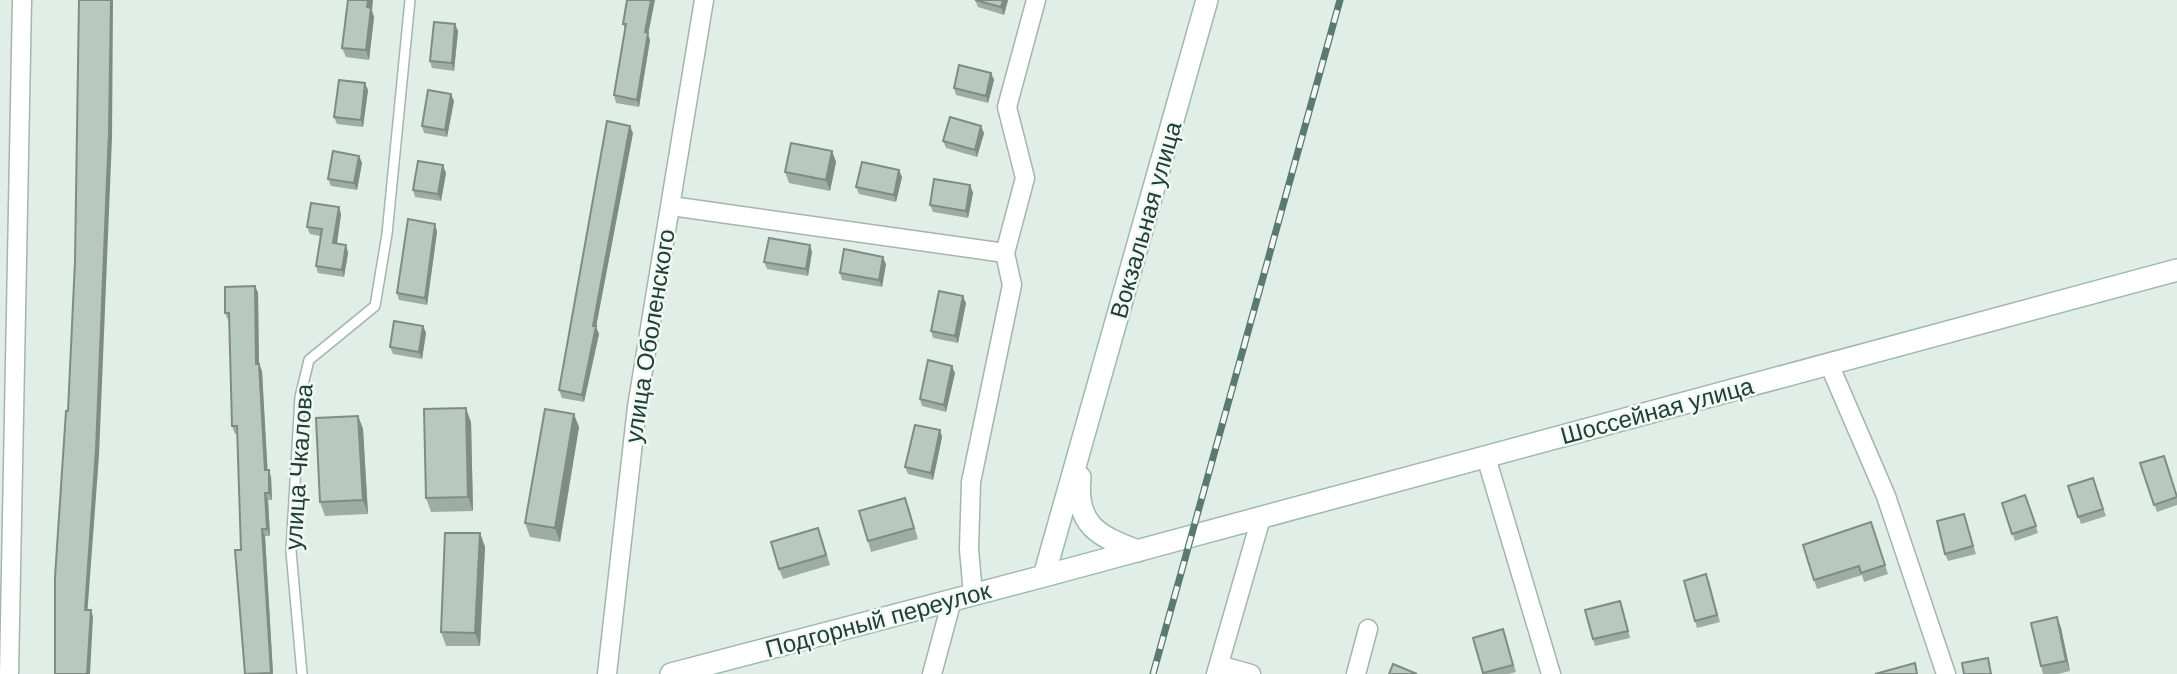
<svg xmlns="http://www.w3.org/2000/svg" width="2177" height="674" font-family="Arial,sans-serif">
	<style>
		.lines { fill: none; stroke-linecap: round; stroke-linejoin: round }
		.service-casing { stroke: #a3b5ae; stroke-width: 12 }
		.minor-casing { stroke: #a3b5ae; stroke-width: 21 }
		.secondary-casing { stroke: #9eb9af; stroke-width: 24 }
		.service { stroke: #fff; stroke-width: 9 }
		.minor { stroke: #fff; stroke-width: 18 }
		.secondary { stroke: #fff; stroke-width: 21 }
		.rail-casing { stroke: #5a7a71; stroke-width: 7 }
		.rail { stroke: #f2f9f5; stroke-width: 4.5; stroke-dasharray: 13; stroke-linecap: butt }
		.wall { fill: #9daca5 }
		.shaded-wall { fill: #7f8c86 }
		.building { fill: #b6c8c0; stroke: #7f8c86; stroke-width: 2 }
		.labels { text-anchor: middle; stroke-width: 5; stroke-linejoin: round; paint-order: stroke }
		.street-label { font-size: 24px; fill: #203f36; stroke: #f2f9f5 }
	</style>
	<rect width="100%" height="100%" fill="#e1ede7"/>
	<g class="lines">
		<defs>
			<path id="service" d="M 302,674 L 291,551 L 300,397 L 309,360 L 375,306 L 387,234 L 410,0"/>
			<path id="minor" d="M 671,206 L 1005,253
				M 1829,364 L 1886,496 L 1946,674
				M 1486,457 L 1551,674
				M 973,595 L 969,549 L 971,482 L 1012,285 L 1005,253 L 1025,178 L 1007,107 L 1036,0
				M 1219,665 L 1251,674
				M 9,674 L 22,0
				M 607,674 L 637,407 L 704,0
				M 932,674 L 952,600
				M 1216,674 L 1261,518
				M 1356,674 L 1368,629"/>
			<path id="secondary" d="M 1080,477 C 1075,525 1098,536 1138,551
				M 1044,576 L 1207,0
				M 671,674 L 1044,576 L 2177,270"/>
		</defs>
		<use href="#service" class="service-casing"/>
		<use href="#minor" class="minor-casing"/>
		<use href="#secondary" class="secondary-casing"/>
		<use href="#service" class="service"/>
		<use href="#minor" class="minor"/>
		<use href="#secondary" class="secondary"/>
		<defs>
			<path id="rail" d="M 1153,674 L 1340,0"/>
		</defs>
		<use href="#rail" class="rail-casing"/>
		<use href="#rail" class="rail"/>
	</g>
	<path class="wall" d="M 627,0 L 648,35 L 650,40 L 639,107 L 616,103 L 614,95 L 625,29 L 623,24 Z
		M 975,0 L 1008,0 L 1004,15 L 978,7 Z
		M 372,11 L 374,17 L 369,60 L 346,57 L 342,48 Z
		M 458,31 L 454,71 L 432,68 L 430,61 Z
		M 991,73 L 994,80 L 988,103 L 956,95 L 954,88 Z
		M 368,90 L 363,127 L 337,124 L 334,117 Z
		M 454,101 L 447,137 L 424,133 L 422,126 Z
		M 633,133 L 596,327 L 599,334 L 584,402 L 562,398 L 559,390 Z
		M 984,133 L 977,157 L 946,148 L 943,141 Z
		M 832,151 L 836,162 L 830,191 L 789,183 L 785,172 Z
		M 359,156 L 362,163 L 357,190 L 331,186 L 328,179 Z
		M 446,173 L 441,201 L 415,197 L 413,190 Z
		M 902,177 L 896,202 L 859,194 L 856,187 Z
		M 970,185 L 973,193 L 968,218 L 933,212 L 930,205 Z
		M 341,214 L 337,244 L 346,245 L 348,253 L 344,277 L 318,273 L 316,266 L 320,236 L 310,234 L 307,227 Z
		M 435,224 L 437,232 L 427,305 L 399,300 L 397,293 Z
		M 812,252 L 808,276 L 767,269 L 764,262 Z
		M 886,264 L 882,287 L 842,280 L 840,273 Z
		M 255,286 L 258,293 L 259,364 L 262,371 L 267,470 L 271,477 L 272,500 L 268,500 L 270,536 L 265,536 L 273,674 L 245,674 L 237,434 L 235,434 L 232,426 L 229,320 L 228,320 L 225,313 Z
		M 966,303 L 958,343 L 933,338 L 931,331 Z
		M 423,326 L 426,333 L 422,359 L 393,354 L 390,347 Z
		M 955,373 L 946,412 L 922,406 L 920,399 Z
		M 358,416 L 363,429 L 368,514 L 325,516 L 320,502 Z
		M 471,422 L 473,511 L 431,512 L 426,498 Z
		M 579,427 L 560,542 L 530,537 L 525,523 Z
		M 940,430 L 942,437 L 933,480 L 908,474 L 905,467 Z
		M 2140,463 L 2177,495 L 2177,505 L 2157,512 Z
		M 2093,478 L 2106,516 L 2081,524 L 2068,486 Z
		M 2025,495 L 2038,533 L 2015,541 L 2002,503 Z
		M 909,509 L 918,539 L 871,552 L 868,541 Z
		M 1964,514 L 1976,554 L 1948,561 L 1945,554 Z
		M 1874,531 L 1888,574 L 1864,582 L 1862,575 L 1817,589 L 1814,580 Z
		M 480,533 L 485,547 L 480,646 L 446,646 L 441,632 Z
		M 822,538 L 830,565 L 783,579 L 779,569 Z
		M 1709,581 L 1720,622 L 1697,628 L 1695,621 Z
		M 1623,608 L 1630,638 L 1595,646 L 1593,639 Z
		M 2057,617 L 2061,628 L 2070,671 L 2058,674 L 2043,674 L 2041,666 Z
		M 1505,636 L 1516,672 L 1508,674 L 1483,674 L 1473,638 Z"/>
	<path class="shaded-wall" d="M 111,0 L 113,0 L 112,138 L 99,456 L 87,617 L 85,610 Z
		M 368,0 L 373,0 L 372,11 L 374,17 L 369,60 L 366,50 Z
		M 651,0 L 655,0 L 648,35 L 650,40 L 639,107 L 637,100 L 645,32 Z
		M 1003,0 L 1008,0 L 1004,15 L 1001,7 Z
		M 455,24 L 458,31 L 454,71 L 452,63 Z
		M 991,73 L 994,80 L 988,103 L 986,96 Z
		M 365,83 L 368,90 L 363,127 L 361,120 Z
		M 451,94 L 454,101 L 447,137 L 445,130 Z
		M 630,126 L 633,133 L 596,327 L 599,334 L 584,402 L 582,395 L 593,326 Z
		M 981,126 L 984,133 L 977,157 L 975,150 Z
		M 832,151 L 836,162 L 830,191 L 826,180 Z
		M 359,156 L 362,163 L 357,190 L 354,183 Z
		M 443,165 L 446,173 L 441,201 L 438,194 Z
		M 899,170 L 902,177 L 896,202 L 894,195 Z
		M 970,185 L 973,193 L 968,218 L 966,211 Z
		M 339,207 L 341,214 L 336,250 L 333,243 Z
		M 435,224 L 437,232 L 427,305 L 425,298 Z
		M 346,245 L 348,253 L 344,277 L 342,270 Z
		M 810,245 L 812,252 L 808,276 L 806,269 Z
		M 883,257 L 886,264 L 882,287 L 879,280 Z
		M 255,286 L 258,293 L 259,371 L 256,364 Z
		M 963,296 L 966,303 L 958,343 L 955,336 Z
		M 423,326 L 426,333 L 422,359 L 419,352 Z
		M 259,364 L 262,371 L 268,477 L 265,470 Z
		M 952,366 L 955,373 L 946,412 L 944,405 Z
		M 466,408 L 471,422 L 473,511 L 468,497 Z
		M 574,414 L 579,427 L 560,542 L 555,528 Z
		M 358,416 L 363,429 L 368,514 L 363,500 Z
		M 940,430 L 942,437 L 933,480 L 931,473 Z
		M 269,470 L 271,477 L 272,500 L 269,493 Z
		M 265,493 L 268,500 L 270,536 L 267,529 Z
		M 262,529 L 265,536 L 273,674 L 271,673 Z
		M 480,533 L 485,547 L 480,646 L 475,633 Z
		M 91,610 L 93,617 L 90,674 L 87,674 Z
		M 2057,617 L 2061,628 L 2070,671 L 2066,661 Z"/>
	<path class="building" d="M 79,0 L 111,0 L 109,131 L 96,449 L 85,610 L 91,610 L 87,674 L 55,674 L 55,577 L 66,411 L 68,411 L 75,261 Z
		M 348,0 L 368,0 L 367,7 L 371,8 L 366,50 L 342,48 Z
		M 627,0 L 651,0 L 645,32 L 648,33 L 637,100 L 614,95 L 626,24 L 623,24 Z
		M 975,0 L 1003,0 L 1001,7 Z
		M 434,22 L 455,24 L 452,63 L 430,61 Z
		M 959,65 L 991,73 L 986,96 L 954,88 Z
		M 339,80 L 365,83 L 361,120 L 334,117 Z
		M 428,90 L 451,94 L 445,130 L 422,126 Z
		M 950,117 L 981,126 L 975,150 L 943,141 Z
		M 607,121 L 630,126 L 593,326 L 596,326 L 582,395 L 559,390 Z
		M 791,143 L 832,151 L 826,180 L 785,172 Z
		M 333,151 L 359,156 L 354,183 L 328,179 Z
		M 418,161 L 443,165 L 438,194 L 413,190 Z
		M 862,162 L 899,170 L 894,195 L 856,187 Z
		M 934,179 L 970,185 L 966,211 L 930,205 Z
		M 311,203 L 339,207 L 333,243 L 346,245 L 342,270 L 316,266 L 322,229 L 307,227 Z
		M 408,219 L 435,224 L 425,298 L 397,293 Z
		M 769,238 L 810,245 L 806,269 L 764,262 Z
		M 844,249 L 883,257 L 879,280 L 840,273 Z
		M 255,286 L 256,364 L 259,364 L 265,470 L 269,470 L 269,493 L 265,493 L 267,529 L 262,529 L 271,673 L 245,674 L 235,550 L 241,550 L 237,426 L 232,426 L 229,313 L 225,313 L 225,287 Z
		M 939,291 L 963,296 L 955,336 L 931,331 Z
		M 394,321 L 423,326 L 419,352 L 390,347 Z
		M 928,360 L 952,366 L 944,405 L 920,399 Z
		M 466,408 L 468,497 L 426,498 L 424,409 Z
		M 545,409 L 574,414 L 555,528 L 525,523 Z
		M 358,416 L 363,500 L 320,502 L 316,418 Z
		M 915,425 L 940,430 L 931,473 L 905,467 Z
		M 2164,456 L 2177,497 L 2154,505 L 2140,463 Z
		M 2093,478 L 2103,509 L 2078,517 L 2068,486 Z
		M 2025,495 L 2036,526 L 2012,534 L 2002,503 Z
		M 905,498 L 914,528 L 868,541 L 859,511 Z
		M 1964,514 L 1973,546 L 1945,554 L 1937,521 Z
		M 1871,522 L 1885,565 L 1861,573 L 1859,566 L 1814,580 L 1803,545 Z
		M 818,528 L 826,555 L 779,569 L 771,542 Z
		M 445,533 L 480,533 L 475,633 L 441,632 Z
		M 1706,574 L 1717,615 L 1695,621 L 1684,581 Z
		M 1620,601 L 1628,631 L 1593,639 L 1585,610 Z
		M 2057,617 L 2066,661 L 2041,666 L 2031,623 Z
		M 1503,629 L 1513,665 L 1483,673 L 1473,638 Z
		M 1988,658 L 1991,674 L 1964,674 L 1962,663 Z
		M 1915,663 L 1917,674 L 1875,674 Z
		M 1393,664 L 1417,674 L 1389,674 Z"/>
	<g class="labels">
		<g class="street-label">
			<text transform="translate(1146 220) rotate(-74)" y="8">Вокзальная улица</text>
			<text transform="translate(650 336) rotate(-81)" y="8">улица Оболенского</text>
			<text transform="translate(1657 411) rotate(-15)" y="8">Шоссейная улица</text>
			<text transform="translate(299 467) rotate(-86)" y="8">улица Чкалова</text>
			<text transform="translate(878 620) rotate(-15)" y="8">Подгорный переулок</text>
		</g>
	</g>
</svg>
